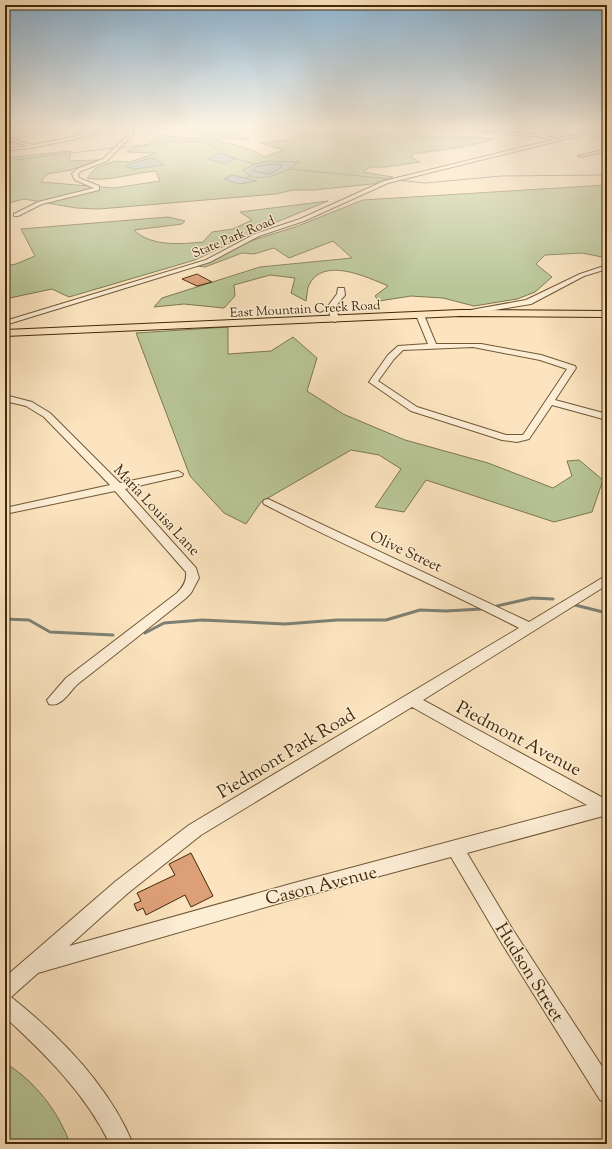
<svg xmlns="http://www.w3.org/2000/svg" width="612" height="1149" font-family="'Sorts Mill Goudy',serif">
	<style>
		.green { fill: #b8c597; stroke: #7d7750 }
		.water { fill: #a4bcbd; stroke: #7d8175 }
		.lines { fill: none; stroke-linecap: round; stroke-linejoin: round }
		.shore { stroke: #737262; stroke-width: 1 }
		.stream-far1 { stroke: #7d8175; stroke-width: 1 }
		.stream { stroke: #7d8175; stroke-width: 3 }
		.building { fill: #dea078; stroke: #422908 }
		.minor-casing { stroke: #705836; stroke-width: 2 }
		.major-casing { stroke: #422908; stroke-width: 2 }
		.minor { fill: #fcedd5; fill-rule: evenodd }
		.major { fill: #fbe4bf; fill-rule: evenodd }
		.labels { text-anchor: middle; stroke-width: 3; stroke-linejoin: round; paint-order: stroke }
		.far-street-label { font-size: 13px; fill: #422908; stroke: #fcedd5 }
		.street-label { font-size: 15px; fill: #422908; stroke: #fcedd5 }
		.near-street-label { font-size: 18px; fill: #422908; stroke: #fcedd5 }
	</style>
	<rect width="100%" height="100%" fill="#fbe4bf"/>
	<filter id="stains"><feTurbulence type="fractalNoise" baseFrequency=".005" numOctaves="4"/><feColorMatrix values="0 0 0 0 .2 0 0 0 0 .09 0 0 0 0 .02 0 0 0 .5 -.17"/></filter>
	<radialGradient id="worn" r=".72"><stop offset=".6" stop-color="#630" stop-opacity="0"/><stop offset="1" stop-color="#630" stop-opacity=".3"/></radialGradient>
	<path class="green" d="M 190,128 L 256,128 L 235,135 L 250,140 L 221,137 L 217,140 L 255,151 L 264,157 L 284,150 L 260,143 L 288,140 L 304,131 L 326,134 L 337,134 L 345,131 L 364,138 L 377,134 L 393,134 L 428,136 L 461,136 L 493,139 C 467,148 439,150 412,154 L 412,158 L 420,162 L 385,167 L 370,167 L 363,172 L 393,177 L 372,184 L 314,190 L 293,190 L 276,194 L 99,209 L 76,208 L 24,199 L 5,204 L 5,158 L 71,151 L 69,161 L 98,160 L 71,170 L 47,174 L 41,182 L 114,188 L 160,181 L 156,171 C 138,172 103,183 87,178 L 96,168 L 115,161 L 130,162 L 156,153 L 127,152 L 134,147 L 149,145 L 157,135 L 195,139 L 203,136 L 187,131 L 193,128 Z
		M 493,128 L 569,128 L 533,129 L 527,132 L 498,130 Z
		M 607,185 L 607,258 L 582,253 L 545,255 L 536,264 L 552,277 L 535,292 L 517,299 L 474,306 L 443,298 L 411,296 L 379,301 L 375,296 L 388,286 C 367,277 323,256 309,285 C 307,289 307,296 306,301 L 291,293 L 295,278 L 270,275 L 234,285 L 235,296 L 224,308 L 184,304 L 154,307 L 162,298 L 260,267 L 352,258 L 333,241 L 289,258 L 274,248 L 254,254 L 242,253 L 205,267 L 197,266 L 228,253 L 244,243 L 295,227 L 363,200 Z
		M 328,201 L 262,228 L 195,260 L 69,297 L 52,289 L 5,299 L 5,266 L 16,264 L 35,256 L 21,229 L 168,217 L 185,221 L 182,224 L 134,230 C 151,247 181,244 203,242 L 212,232 L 233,229 L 252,220 L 240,212 Z
		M 228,327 L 228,354 L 271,351 L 293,337 L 317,358 L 307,391 L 343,414 L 405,440 L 488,463 L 553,488 L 572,476 L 567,461 L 579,460 L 603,480 L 592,512 L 554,522 L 426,480 L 404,512 L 375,507 L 401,469 L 379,455 L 351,450 L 261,502 L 246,524 L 224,513 L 190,476 L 136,333 Z
		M 5,1063 C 34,1080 59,1112 70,1144 L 5,1144 Z"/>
	<path class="water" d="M 218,153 L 235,158 L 226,164 L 207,159 L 212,158 Z
		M 154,158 L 165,165 L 135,169 L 125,166 L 139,161 Z
		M 267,161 L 299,162 C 287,172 255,187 243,170 L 255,164 Z
		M 232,175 L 257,181 L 239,184 L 224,179 Z"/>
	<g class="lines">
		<path class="shore" d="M 272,164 L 280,164 L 282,167 L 269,174 L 253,171 L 256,167 Z"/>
		<path class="stream-far1" d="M 208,143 L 225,155
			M 118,148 L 174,141 L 204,142
			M 231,158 L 255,164
			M 5,161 L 113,148
			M 289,169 L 390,179
			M 246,178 L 252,175
			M 397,180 L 426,183 L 501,176 L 607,175"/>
		<path class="stream" d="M 575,605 L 607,613
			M 497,606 L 532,598 L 553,599
			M 5,619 L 29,620 L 50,632 L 113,635
			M 145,633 L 164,623 L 202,620 L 285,624 L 337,620 L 386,620 L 420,610 L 446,611 L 481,609"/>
	</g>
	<path class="building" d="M 197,274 L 212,282 L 197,286 L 182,279 Z
		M 191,853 L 213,896 L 191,907 L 185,895 L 146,915 L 143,908 L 137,911 L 134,904 L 141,901 L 137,893 L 175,875 L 169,864 Z"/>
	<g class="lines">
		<defs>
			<path id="minor" d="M 118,128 L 133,129 L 134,133 L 107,161 L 81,171 L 78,174 L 79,178 L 99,186 L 99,190 L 42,204 L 18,216 L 14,216 L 14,214 L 38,202 L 94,188 L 75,180 L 72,174 L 77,169 L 103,159 L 130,133 L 123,129 L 36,147 L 5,151 L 5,149 L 28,146 L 5,139 L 5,137 L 33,145 Z
				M 438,128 L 545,135 L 555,139 L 607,128 L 607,129 L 591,133 L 607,138 L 607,140 L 586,134 L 388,183 L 304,221 L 259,236 L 210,262 L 5,325 L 5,321 L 206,260 L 255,234 L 300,219 L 384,181 L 552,140 L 544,137 Z
				M 607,149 L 607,151 L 580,157 L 578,156 Z
				M 607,265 L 607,269 L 584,276 L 531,304 L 465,315 L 461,313 L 465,311 L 526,300 L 580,274 Z
				M 338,288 L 344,288 L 345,295 L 336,306 L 339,320 L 335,322 L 331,320 L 328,306 L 337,294 Z
				M 417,313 L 424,315 L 436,344 L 481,344 L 541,355 L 575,366 L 576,368 L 555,400 L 607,414 L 607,420 L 552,405 L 529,439 L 517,442 L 502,440 L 411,411 L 369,382 L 388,355 L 398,346 L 428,344 L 416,315 ZM 473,347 L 540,360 L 567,369 L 523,435 L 506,435 L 417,407 L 378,381 L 394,359 L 403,350 Z
				M 5,395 L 32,402 L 50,413 L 120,483 L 178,471 L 183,474 L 182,476 L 125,489 L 196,568 L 199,578 L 191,593 L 185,599 C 150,627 115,655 79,683 C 70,690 62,708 49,704 L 47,700 L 66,678 L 177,593 C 183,587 187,581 186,572 L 115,491 L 5,514 L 5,508 L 110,485 L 44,417 L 26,406 L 5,401 Z
				M 268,499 L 529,622 L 607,575 L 607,585 L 423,700 L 607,800 L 607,815 L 467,853 L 513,930 L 607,1074 L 607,1103 L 600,1100 L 501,942 L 451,857 L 294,899 L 38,973 L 11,997 C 60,1036 109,1086 133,1144 L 110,1144 C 85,1093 46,1055 5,1017 L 5,977 L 116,881 L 189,825 L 519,628 C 435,584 348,548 264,504 L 263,502 L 264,500 ZM 412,707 L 587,805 L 294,883 L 69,946 L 128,893 L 201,835 Z"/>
			<path id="major" d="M 460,310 L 607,311 L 607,317 L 460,316 L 5,336 L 5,330 Z"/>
		</defs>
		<use href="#minor" class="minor-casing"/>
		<use href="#major" class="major-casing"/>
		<use href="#minor" class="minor"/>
		<use href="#major" class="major"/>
	</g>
	<linearGradient id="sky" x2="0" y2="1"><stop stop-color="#8db7d7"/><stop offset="0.44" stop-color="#fdf3e2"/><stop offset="1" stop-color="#fdf3e2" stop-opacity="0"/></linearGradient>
	<rect width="612" height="288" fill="url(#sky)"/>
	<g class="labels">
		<g class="far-street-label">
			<text transform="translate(233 236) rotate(-23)" y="5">State Park Road</text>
			<text transform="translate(305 308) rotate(-3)" y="5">East Mountain Creek Road</text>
		</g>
		<g class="street-label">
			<text transform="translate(157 510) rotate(47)" y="5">Maria Louisa Lane</text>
			<text transform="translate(406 551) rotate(25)" y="5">Olive Street</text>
		</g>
		<g class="near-street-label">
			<text transform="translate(519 738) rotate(28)" y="6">Piedmont Avenue</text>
			<text transform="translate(286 753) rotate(-31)" y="6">Piedmont Park Road</text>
			<text transform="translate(321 885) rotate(-14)" y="6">Cason Avenue</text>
			<text transform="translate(530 972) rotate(58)" y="6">Hudson Street</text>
		</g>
	</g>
	<rect width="612" height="1149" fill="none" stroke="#fbe4bf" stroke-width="20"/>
	<rect x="6" y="6" width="600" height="1137" fill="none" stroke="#422908" stroke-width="2"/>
	<rect x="10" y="10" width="592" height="1129" fill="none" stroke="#422908"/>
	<rect width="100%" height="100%" filter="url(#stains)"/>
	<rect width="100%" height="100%" fill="url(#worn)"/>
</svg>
